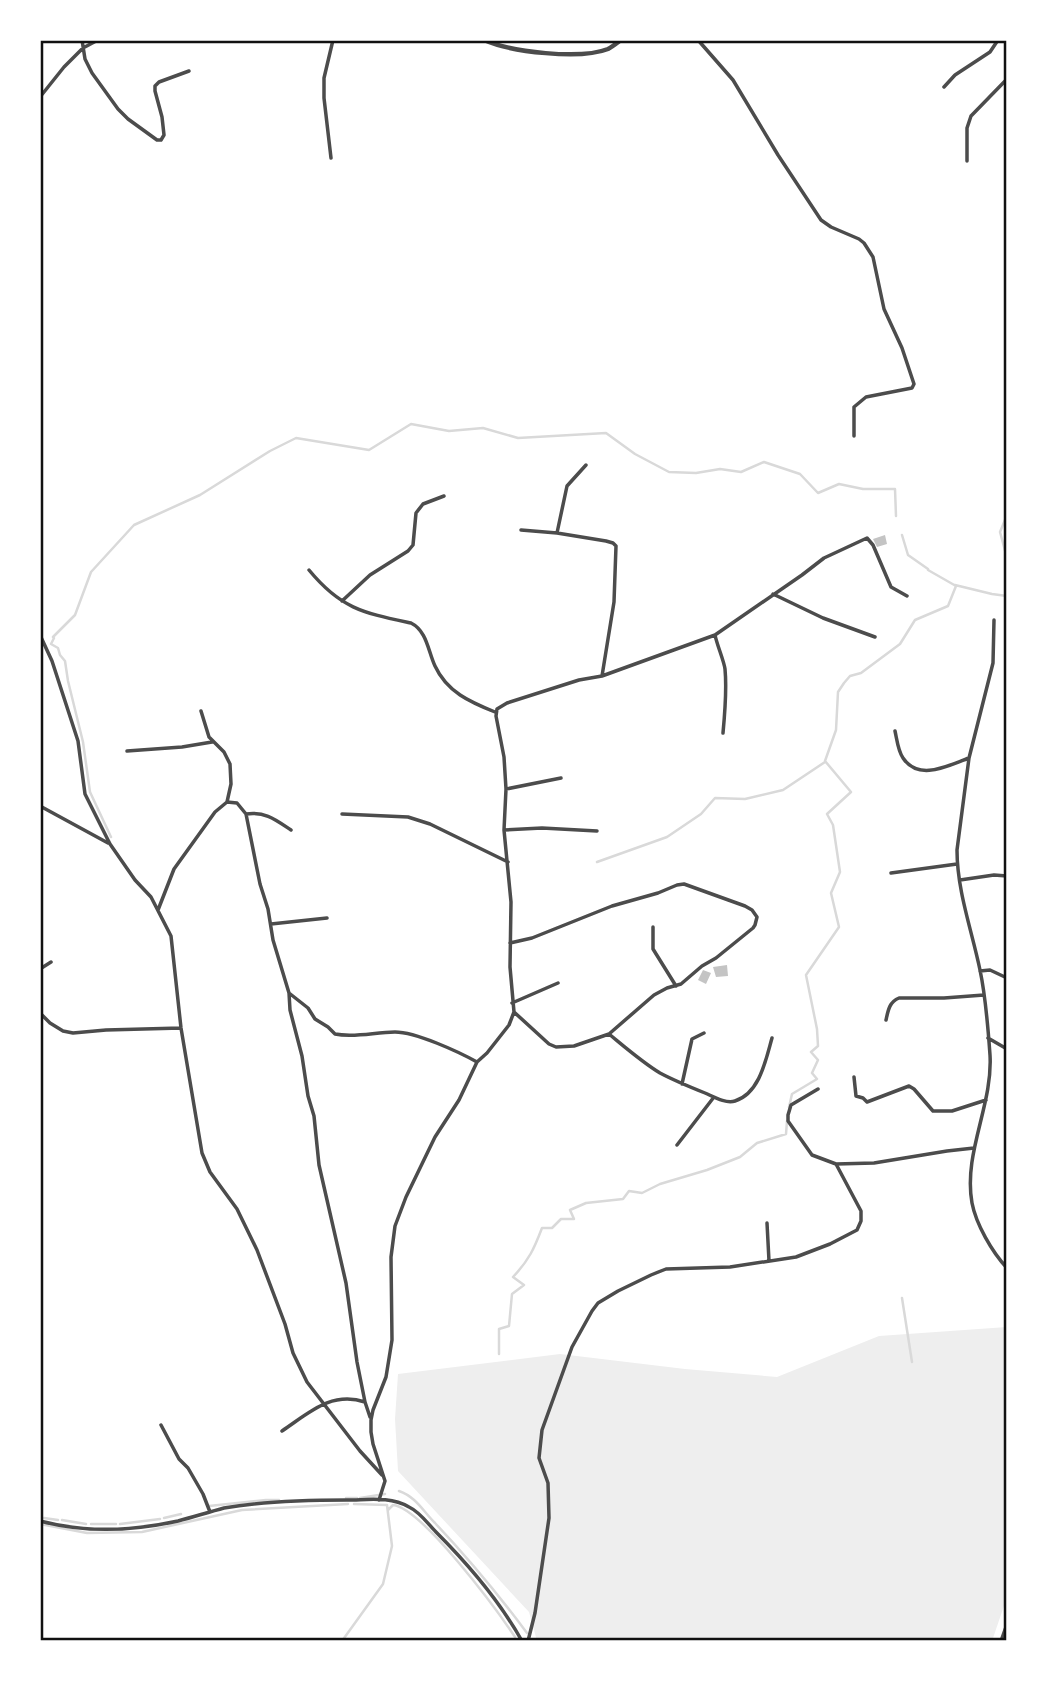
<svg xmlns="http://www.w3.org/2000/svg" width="1047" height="1681" font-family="'Open Sans',sans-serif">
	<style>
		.green { fill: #eee }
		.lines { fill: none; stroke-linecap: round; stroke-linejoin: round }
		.stream { stroke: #d9d9d9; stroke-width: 2.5 }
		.building { fill: #c4c4c4 }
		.minor { stroke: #4c4c4c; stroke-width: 3.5 }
		.tertiary { stroke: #4c4c4c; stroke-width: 4.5 }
		.neatline { fill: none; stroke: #111; stroke-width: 2.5 }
	</style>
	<rect width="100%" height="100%" fill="#fff"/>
	<path class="green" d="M 1007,1327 L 1007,1597 L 992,1641 L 537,1641 L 529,1612 L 398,1471 L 395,1419 L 398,1374 L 560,1354 L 685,1369 L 777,1377 L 879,1336 Z"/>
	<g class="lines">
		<path class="stream" d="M 1007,515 L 1000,532 L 1007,558
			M 902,535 L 908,555 L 928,569
			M 955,585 L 992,594 L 1007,596
			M 53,637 L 75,615 L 91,572 L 134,525 L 200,495 L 270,451 L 296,438 L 369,450 L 411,424 L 449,431 L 483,428 L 518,438 L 606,433 L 635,454 L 669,472 L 696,473 L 720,469 L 741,472 L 764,462 L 800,474 L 818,493 L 839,484 L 863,489 L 895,489 L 896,516
			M 54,638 L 51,644 L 58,648 L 60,655 L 65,661 L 68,681 L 83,742 L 90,792 L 111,837
			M 597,862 L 667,837 L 701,814 L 715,798 L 745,799 L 783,790 L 825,762
			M 789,1107 L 792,1094 L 817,1079 L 812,1073 L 818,1060 L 811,1052 L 818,1046 L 817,1029 L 806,975 L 839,927 L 831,893 L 840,872 L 833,825 L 827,814 L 851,792 L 825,761 L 836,730 L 838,692 L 844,683 L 850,676 L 861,673 L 900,644 L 915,620 L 948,606 L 956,586 L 928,570
			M 902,1298 L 912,1362
			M 499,1354 L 499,1329 L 509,1326 L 512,1294 L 524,1285 L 513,1277 C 529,1260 534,1249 542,1228 L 552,1228 L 561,1219 L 574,1219 L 570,1210 L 586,1203 L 623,1199 L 629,1191 L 642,1193 L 660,1184 L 707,1170 L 740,1157 L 757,1143 L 786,1134 L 787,1121
			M 399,1491 C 416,1497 423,1511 435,1523 C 468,1558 498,1594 527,1633
			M 346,1498 L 357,1498
			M 360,1498 L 385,1494
			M 209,1506 L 266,1500 L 279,1500
			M 388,1510 L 393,1505 C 422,1508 497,1610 515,1637
			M 44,1518 L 58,1520
			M 164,1518 L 181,1514
			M 62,1520 L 86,1524
			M 40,1524 L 87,1533 L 142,1532 L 242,1510 L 348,1504
			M 91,1524 L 116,1524
			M 120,1524 L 160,1519
			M 342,1641 L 383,1584 L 392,1546 L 387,1505 L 354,1504"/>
	</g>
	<path class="building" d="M 885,535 L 887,544 L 877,547 L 873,539 Z
		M 727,965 L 728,976 L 716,977 L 713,967 Z
		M 703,970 L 711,973 L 706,984 L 698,980 Z"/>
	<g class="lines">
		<path class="minor" d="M 82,40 L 85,59 L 92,73 L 118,109 L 128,119 L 157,140 L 161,140 L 164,135 L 162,117 L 155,91 L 155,86 L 159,82 L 189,71
			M 698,40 L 733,80 L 778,155 L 821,220 L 831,227 L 859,239 L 864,243 L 873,257 L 884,309 L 902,348 L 914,384 L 912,388 L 866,397 L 854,407 L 854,436
			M 944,87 L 955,75 L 990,52 L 998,40
			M 40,97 L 64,67 L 83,48 L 98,40
			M 331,158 L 324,98 L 324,78 L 333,40
			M 967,161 L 967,128 L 971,116 L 1007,79
			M 521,530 L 557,533 L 606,541 L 613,543 L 616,546 L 614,602 L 602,676
			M 557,533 L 567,486 L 586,465
			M 309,570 C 341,609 364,613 411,623 C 427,631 428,651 435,666 C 447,692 470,702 495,712
			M 773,594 L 823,618 L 875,637
			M 342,601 L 370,575 L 408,551 L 413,545 L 416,513 L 423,504 L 444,496
			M 994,620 L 993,663 L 969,758 L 957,850 C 957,891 972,931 980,970 C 986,998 988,1027 990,1055 C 993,1105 963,1153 972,1203 C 976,1224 992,1252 1007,1268
			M 40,635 L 52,661 L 78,741 L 85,794 L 110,844 L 135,880 L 151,897 L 171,936 L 181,1028 L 202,1153 L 210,1172 L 237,1209 L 257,1250 L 285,1324 L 293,1353 L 307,1382 L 360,1451 L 382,1475
			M 715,635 C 717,645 724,661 725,669 C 727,690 725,712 723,733
			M 201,711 L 209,737 L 224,752 L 230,764 L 231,784 L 227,802
			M 895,731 C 897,740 898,751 903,758 C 919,782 949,765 969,758
			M 127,751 L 182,747 L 212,742
			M 506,789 L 561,778
			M 40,806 L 108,843
			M 246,814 C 265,811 276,820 291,830
			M 342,814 L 408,817 L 430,824 L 508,862
			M 504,830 L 542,828 L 597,831
			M 891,873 L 957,864
			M 960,880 L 994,875 L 1007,876
			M 158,910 L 174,869 L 215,812 L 227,802 L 237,803 L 246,814 L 260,884 L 268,909 L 273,940 L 289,993 L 290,1010 L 302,1056 L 308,1096 L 314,1116 L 319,1165 L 346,1283 L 357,1362 L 365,1402 L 370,1417
			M 271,924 L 327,918
			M 653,927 L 653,949 L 676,986
			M 510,943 L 532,938 L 612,906 L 658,893 L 677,885 L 684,884 L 745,906 L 752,910 L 757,917 L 755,925 L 753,928 L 716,958 L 702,966 L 681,984 L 667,988 L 654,995 L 609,1034 L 574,1046 L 556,1047 L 549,1044 L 514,1012
			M 40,969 L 51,962
			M 980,971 L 990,970 L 1007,978
			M 289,993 L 308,1008 L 315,1019 L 328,1027 L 335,1034 C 355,1038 375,1032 395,1032 C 416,1032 459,1052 477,1062
			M 512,1003 L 558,983
			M 40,1013 L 50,1023 L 63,1031 L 73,1033 L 106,1030 L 181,1028
			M 886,1020 C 888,1011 889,1002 899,998 L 944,998 L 984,995
			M 609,1034 C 626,1048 642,1062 660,1073 C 675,1081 690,1087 705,1093 C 714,1097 726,1104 735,1101 C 760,1093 766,1059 772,1038
			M 988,1038 L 1007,1049
			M 854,1077 L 856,1096 L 863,1098 L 867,1102 L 909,1086 L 914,1089 L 933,1111 L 952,1111 L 986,1100
			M 682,1084 L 692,1039 L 704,1033
			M 818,1089 L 791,1105 L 788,1115 L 788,1121 L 812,1155 L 836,1164 L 874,1163 L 947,1151 L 974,1148
			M 677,1145 L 714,1097
			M 767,1223 L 769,1261
			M 161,1425 L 179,1459 L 188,1468 L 203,1494 L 210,1512
			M 282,1431 C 309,1413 331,1391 365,1402
			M 379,1500 L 385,1481 L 373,1444 L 371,1432 L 371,1420 L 373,1410 L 386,1377 L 392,1340 L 391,1257 L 395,1226 L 406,1197 L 435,1137 L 459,1100 L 477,1062 L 487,1053 L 509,1025 L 514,1012 L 510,967 L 511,902 L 504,830 L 506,789 L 504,757 L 496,716 L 497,709 L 507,703 L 579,680 L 602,676 L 715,635 L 802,575 L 824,558 L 867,538 L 873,545 L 891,587 L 907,596
			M 40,1521 C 85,1533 133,1531 178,1521 C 193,1517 209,1512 224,1508 C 264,1501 306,1500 347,1500 C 368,1500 390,1496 409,1507 C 420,1512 428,1524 436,1532 C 469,1565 499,1600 522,1641
			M 528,1641 L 535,1613 L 549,1518 L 548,1483 L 539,1458 L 542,1430 L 572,1347 L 592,1311 L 598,1303 L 618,1291 L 651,1275 L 666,1269 L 730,1267 L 796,1257 L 830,1244 L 857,1230 L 861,1221 L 861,1211 L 836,1164
			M 1001,1641 L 1007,1624"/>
		<path class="tertiary" d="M 484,40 C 511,52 580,60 608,49 C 612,47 617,43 621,40"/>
	</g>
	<rect width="1047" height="1681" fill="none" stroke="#ffffff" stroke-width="84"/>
	<rect x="42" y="42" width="963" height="1597" class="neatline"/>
</svg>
